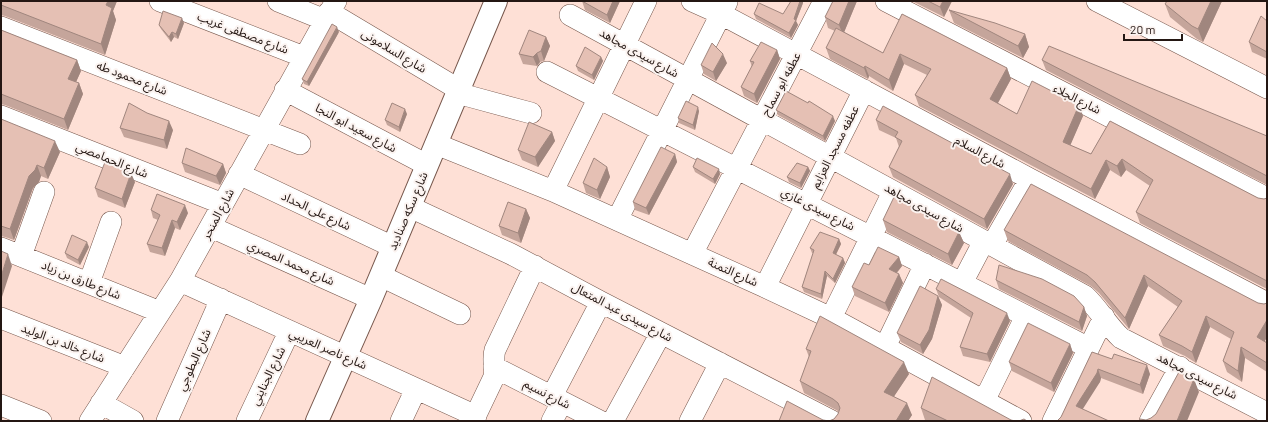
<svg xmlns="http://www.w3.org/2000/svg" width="1268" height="422" font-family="Barlow,'Noto Sans Arabic',sans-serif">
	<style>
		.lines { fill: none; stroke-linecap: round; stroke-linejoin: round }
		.minor-casing { stroke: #77574c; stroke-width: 22 }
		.tertiary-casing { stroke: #77574c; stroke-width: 24 }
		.minor { stroke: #fff; stroke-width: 21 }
		.tertiary { stroke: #fff; stroke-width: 22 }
		.wall { fill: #c5a59b }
		.shaded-wall { fill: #a0867e }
		.building { fill: #e5c0b4; stroke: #a0867e }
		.labels { text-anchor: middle; stroke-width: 4; stroke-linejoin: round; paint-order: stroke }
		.street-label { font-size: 12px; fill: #241713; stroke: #fbf3f0 }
	</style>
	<rect width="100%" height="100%" fill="#fee0d6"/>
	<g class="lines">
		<defs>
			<path id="minor" d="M 160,1 L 304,57
				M 278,1 L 325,20
				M 692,1 L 721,14 L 1030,179 L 1267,303
				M 886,1 L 1267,198
				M 1097,1 L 1267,88
				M 329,12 L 458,89
				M 570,15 L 1085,296 C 1099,309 1107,325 1121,338 L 1267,413
				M 1,27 L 300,144
				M 547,72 L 1089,348
				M 285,90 L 427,165
				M 457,93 L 531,113
				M 1,116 L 223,204
				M 436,144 L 553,191 L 765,287 L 831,318 L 1021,421
				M 239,174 L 393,247
				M 553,191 L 646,1
				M 410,207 L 511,254 L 601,302 L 832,421
				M 617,220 L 727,2
				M 211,227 L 371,299
				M 992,245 L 1030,179
				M 1,248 L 160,312
				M 692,254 L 824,1
				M 21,256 L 44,192
				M 381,276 L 460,314
				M 180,281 L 476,416
				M 89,283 L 111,222
				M 962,283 L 984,241
				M 765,287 L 864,90
				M 1,318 L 125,367
				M 831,318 L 893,192
				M 885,347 L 925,264
				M 494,367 L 600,421
				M 552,396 L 601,302
				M 984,401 L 1026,316
				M 101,403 L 133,421
				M 1,405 L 41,421
				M 90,421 L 180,281 L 336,1
				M 167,421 L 221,299
				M 247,421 L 289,332
				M 401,421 L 416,389
				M 473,421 L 494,377 C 496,368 492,359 495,350 L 535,266
				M 552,421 L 562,402
				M 613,421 L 661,333
				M 690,421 L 720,363
				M 1053,421 L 1104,317
				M 1150,421 L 1180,367"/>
			<path id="tertiary" d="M 317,421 L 371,299 L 496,1"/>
		</defs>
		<use href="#minor" class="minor-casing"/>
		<use href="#tertiary" class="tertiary-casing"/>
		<use href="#minor" class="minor"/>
		<use href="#tertiary" class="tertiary"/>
	</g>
	<path class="wall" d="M 1,1 L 117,1 L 113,11 L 116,20 L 105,55 L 5,16 L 1,15 Z
		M 582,1 L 620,1 L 610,23 L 585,10 Z
		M 833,1 L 857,1 L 844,32 L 883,53 L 902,14 L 1007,68 L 1011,79 L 998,103 L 1017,114 L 1079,105 L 1083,116 L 1070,145 L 1091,154 L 1110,121 L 1258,198 L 1264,199 L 1267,198 L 1267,289 L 1140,223 L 1136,212 L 1150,186 L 1126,170 L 1121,177 L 1110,170 L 1095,199 L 919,106 L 915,95 L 927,75 L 904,64 L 893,91 L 869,76 L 868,79 L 830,59 L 826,48 L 835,31 L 828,28 L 825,17 Z
		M 912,1 L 952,1 L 944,17 Z
		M 1167,1 L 1222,1 L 1203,42 L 1197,39 L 1170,17 L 1165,4 Z
		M 803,3 L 796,21 L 798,25 L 791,38 L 756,19 L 754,14 L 783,14 Z
		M 949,10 L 1025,34 L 1029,47 L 1023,58 L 954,23 Z
		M 1267,21 L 1267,59 L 1252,52 L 1249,42 Z
		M 184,23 L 178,39 L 174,37 L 171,42 L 161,29 L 159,25 Z
		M 1,30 L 77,60 L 81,71 L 76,82 L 79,83 L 83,94 L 68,130 L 5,105 L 1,104 Z
		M 339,32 L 309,86 L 304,84 L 302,79 Z
		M 546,37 L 550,46 L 544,61 L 540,62 L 537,66 L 523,64 L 519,54 Z
		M 777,50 L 780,59 L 757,103 L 744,96 L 741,87 L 752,67 L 750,61 Z
		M 601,57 L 603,61 L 594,80 L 578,71 L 576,66 Z
		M 1042,60 L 1267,136 L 1267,185 L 1046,70 Z
		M 727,63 L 716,81 L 704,74 L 701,65 Z
		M 808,103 L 835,121 L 825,141 L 778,115 L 776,110 Z
		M 699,111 L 695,130 L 679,123 L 678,118 Z
		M 407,114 L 400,132 L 387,125 L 385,120 Z
		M 1,119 L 60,152 L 48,179 L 41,176 L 39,182 L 33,188 L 14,240 L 5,237 L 1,236 Z
		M 876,120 L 1013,184 L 987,229 L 893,177 L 889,167 L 899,147 L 896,138 L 879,130 Z
		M 120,128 L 173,130 L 167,149 L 124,137 Z
		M 552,132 L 555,141 L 538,167 L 522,160 L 518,150 Z
		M 675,154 L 677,162 L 649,215 L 635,210 L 633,202 Z
		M 182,163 L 223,164 L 226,173 L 220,185 L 185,172 Z
		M 607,167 L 610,177 L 600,199 L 586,193 L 583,183 Z
		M 693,167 L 720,174 L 715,184 L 695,172 Z
		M 808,167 L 810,171 L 801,188 L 789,182 L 787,177 Z
		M 135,182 L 125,208 L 98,197 L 95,188 Z
		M 526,209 L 530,218 L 521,243 L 502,235 L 499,226 Z
		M 151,210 L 188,213 L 180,230 L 175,228 L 165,256 L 150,252 L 147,244 L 158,220 L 153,218 Z
		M 883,220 L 959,232 L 964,243 L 952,265 L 887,232 Z
		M 1004,230 L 1258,303 L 1264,304 L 1267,303 L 1267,337 L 1265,341 L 1267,343 L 1267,372 L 1245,358 L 1242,382 L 1227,372 L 1223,361 L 1231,339 L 1210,327 L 1196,363 L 1185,356 L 1163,346 L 1159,335 L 1178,307 L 1148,286 L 1129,329 L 1099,293 L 1091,286 L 1008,241 Z
		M 839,239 L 841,244 L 836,255 L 843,258 L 845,263 L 835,283 L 827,276 L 822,299 L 804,292 L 802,287 L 813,253 L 812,253 L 810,248 Z
		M 89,247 L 80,265 L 67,258 L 65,253 Z
		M 899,257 L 902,266 L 897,273 L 899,274 L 903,283 L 889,312 L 855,296 L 852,287 L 869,265 Z
		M 996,280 L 1084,307 L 1087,316 L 1082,331 L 999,289 Z
		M 936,289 L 1010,321 L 990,362 L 963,356 L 960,347 L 971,318 L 939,297 Z
		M 938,296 L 942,305 L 932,339 L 923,354 L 901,342 L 897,333 Z
		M 1070,344 L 1073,353 L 1054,392 L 1012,371 L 1009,362 Z
		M 806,349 L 909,374 L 894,396 L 912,415 L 908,421 L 779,421 L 823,420 L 829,421 L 834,419 L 838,414 L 839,412 L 838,411 L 804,393 L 800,381 L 809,357 Z
		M 1092,352 L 1150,374 L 1143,394 L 1101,378 L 1100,382 L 1061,417 Z
		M 921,408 L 1011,420 L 1015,421 L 928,421 L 925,420 Z"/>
	<path class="shaded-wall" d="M 108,1 L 117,1 L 113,11 L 116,20 L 105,55 L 101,44 L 106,5 Z
		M 613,1 L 620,1 L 610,23 L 607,15 Z
		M 800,1 L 803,1 L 803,3 L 796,21 L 798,25 L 791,38 L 789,33 L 794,19 Z
		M 849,1 L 857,1 L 843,35 L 839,25 Z
		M 943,1 L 952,1 L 944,17 L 940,7 Z
		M 1211,1 L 1222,1 L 1203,42 L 1198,29 Z
		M 182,18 L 184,23 L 178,39 L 176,34 Z
		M 337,27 L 339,32 L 309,86 L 307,82 Z
		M 172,32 L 174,37 L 171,42 L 169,37 Z
		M 1025,34 L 1029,47 L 1023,58 L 1018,46 Z
		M 546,37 L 550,46 L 544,61 L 541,51 Z
		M 777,50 L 780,59 L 757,103 L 754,94 Z
		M 537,53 L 540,62 L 537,66 L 533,57 Z
		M 723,54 L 727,63 L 716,81 L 713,72 Z
		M 900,54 L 904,64 L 893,91 L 889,80 Z
		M 601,57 L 603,61 L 594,80 L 592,75 Z
		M 77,60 L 81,71 L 72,91 L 68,79 Z
		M 865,66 L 869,76 L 868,79 L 864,68 Z
		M 1007,68 L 1011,79 L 994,110 L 990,99 Z
		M 79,83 L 83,94 L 68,130 L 64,119 Z
		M 1079,105 L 1083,116 L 1067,153 L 1063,142 Z
		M 698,107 L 699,111 L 695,130 L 693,125 Z
		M 405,109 L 407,114 L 400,132 L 399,127 Z
		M 833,116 L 835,121 L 825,141 L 823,136 Z
		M 169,121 L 173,130 L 167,149 L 164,140 Z
		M 552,132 L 555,141 L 538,167 L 535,157 Z
		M 55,141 L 60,152 L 48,179 L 44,168 Z
		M 675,154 L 677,162 L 649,215 L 646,208 Z
		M 1122,159 L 1126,170 L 1121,177 L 1117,166 Z
		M 1106,160 L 1110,170 L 1095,199 L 1091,189 Z
		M 223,164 L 226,173 L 220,185 L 216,176 Z
		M 37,165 L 41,176 L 39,182 L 33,188 L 14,240 L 10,229 L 29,176 Z
		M 607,167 L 610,177 L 600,199 L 597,190 Z
		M 808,167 L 810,171 L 801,188 L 800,183 Z
		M 719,169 L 720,174 L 715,184 L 713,179 Z
		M 131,173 L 135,182 L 125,208 L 122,199 Z
		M 1010,174 L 1013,184 L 987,229 L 984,219 Z
		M 185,205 L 188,213 L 180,230 L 177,222 Z
		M 526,209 L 530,218 L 521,243 L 518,233 Z
		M 172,220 L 175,228 L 165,256 L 162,248 Z
		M 959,232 L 964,243 L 952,265 L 948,254 Z
		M 839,239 L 841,244 L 834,258 L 833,253 Z
		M 87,242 L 89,247 L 80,265 L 78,260 Z
		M 8,254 L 12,266 L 1,300 L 1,277 Z
		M 899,257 L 902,266 L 892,278 L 889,269 Z
		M 843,258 L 845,263 L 835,283 L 833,279 Z
		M 825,271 L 827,276 L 822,299 L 821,294 Z
		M 899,274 L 903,283 L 889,312 L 885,303 Z
		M 1144,275 L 1148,286 L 1129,329 L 1125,318 Z
		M 938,296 L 942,305 L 932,339 L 923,354 L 920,345 Z
		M 1084,307 L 1087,316 L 1082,331 L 1079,322 Z
		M 1007,313 L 1010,321 L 990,362 L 987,354 Z
		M 1206,316 L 1210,327 L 1196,363 L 1192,352 Z
		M 1267,320 L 1267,337 L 1261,348 L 1257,337 Z
		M 1070,344 L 1073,353 L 1054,392 L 1051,383 Z
		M 1241,347 L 1245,358 L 1242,382 L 1238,371 Z
		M 904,362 L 909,374 L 889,404 L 884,392 Z
		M 1147,365 L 1150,374 L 1143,394 L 1140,385 Z
		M 1098,369 L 1101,378 L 1100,382 L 1079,415 L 1076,406 Z
		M 1194,379 L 1199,392 L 1187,421 L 1177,421 Z
		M 907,403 L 912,415 L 908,421 L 896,421 Z"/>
	<path class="building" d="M 1,1 L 108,1 L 106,5 L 112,8 L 101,44 L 1,5 Z
		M 582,1 L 613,1 L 607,15 Z
		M 791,1 L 800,1 L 794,19 L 796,20 L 789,33 L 754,14 L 759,3 L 783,14 Z
		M 833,1 L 849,1 L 839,25 L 825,17 Z
		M 928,1 L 943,1 L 940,7 Z
		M 1167,1 L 1211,1 L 1198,29 L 1192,26 L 1165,4 Z
		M 949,10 L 995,23 L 1025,34 L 1018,46 Z
		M 163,11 L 182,18 L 176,34 L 172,32 L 169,37 L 159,25 Z
		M 902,14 L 1007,68 L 990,99 L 1017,114 L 1032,81 L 1079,105 L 1063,142 L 1091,154 L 1110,121 L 1258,198 L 1264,199 L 1267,198 L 1267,281 L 1136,212 L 1153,180 L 1122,159 L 1117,166 L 1106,160 L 1091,189 L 915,95 L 931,69 L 900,54 L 889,80 L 865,66 L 864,68 L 826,48 L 836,28 L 883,53 Z
		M 1261,16 L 1267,21 L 1267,52 L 1249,42 Z
		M 332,24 L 337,27 L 307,82 L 302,79 Z
		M 1,30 L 77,60 L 68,79 L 79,83 L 64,119 L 1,94 Z
		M 529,30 L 546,37 L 541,51 L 537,53 L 533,57 L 519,54 Z
		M 761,42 L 777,50 L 754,94 L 741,87 L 754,62 L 750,61 Z
		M 712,43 L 723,54 L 713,72 L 701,65 Z
		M 1049,46 L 1267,136 L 1267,176 L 1042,60 Z
		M 585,47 L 601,57 L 592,75 L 576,66 Z
		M 786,91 L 808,103 L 809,101 L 833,116 L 823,136 L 776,110 Z
		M 686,101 L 698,107 L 693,125 L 678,118 Z
		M 129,103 L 147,113 L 169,121 L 164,140 L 120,128 Z
		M 392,103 L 405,109 L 399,127 L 385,120 Z
		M 883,106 L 1010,174 L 984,219 L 889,167 L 902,141 L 895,137 L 898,132 L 876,120 Z
		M 1,119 L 55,141 L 44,168 L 37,165 L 35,170 L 29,176 L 10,229 L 1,226 Z
		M 529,122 L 552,132 L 535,157 L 518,150 Z
		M 661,147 L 675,154 L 646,208 L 633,202 Z
		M 186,148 L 223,164 L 216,176 L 182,163 Z
		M 594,158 L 607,167 L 597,190 L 583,183 Z
		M 697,158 L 719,169 L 713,179 L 693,167 Z
		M 105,162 L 131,173 L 122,199 L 95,188 Z
		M 797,163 L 808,167 L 800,183 L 787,177 Z
		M 1031,184 L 1258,303 L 1264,304 L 1267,303 L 1267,320 L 1257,337 L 1267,343 L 1267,363 L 1241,347 L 1238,371 L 1223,361 L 1234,332 L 1206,316 L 1192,352 L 1182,346 L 1159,335 L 1182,301 L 1144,275 L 1125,318 L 1095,282 L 1087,275 L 1004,230 Z
		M 157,194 L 185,205 L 177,222 L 172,220 L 162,248 L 147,244 L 160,215 L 151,210 Z
		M 894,197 L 959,232 L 948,254 L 883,220 Z
		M 508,202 L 526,209 L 518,233 L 499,226 Z
		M 820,232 L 839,239 L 833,253 L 843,258 L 833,279 L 825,271 L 821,294 L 802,287 L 814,250 L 810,248 Z
		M 72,235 L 87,242 L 78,260 L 65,253 Z
		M 878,247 L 899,257 L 889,269 L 899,274 L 885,303 L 852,287 L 864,263 L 869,265 Z
		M 1,251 L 8,254 L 1,277 Z
		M 999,265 L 1042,279 L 1074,296 L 1084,307 L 1079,322 L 996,280 Z
		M 941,279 L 1007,313 L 987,354 L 960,347 L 973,313 L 936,289 Z
		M 920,286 L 938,296 L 929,330 L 920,345 L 897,333 Z
		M 820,316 L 904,362 L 884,392 L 907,403 L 896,421 L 779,421 L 787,401 L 823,420 L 829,421 L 834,419 L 838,414 L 840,408 L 838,403 L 833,399 L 800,381 L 811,351 L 806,349 Z
		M 1028,323 L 1070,344 L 1051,383 L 1009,362 Z
		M 1092,352 L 1112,359 L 1114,354 L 1147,365 L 1140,385 L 1098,369 L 1097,373 L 1076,406 L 1109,421 L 1057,421 L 1061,417 Z
		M 1179,372 L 1194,379 L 1177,421 L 1139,421 L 1140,419 L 1146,420 L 1151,418 L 1156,414 Z
		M 932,377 L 1011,420 L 1015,421 L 948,421 L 921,408 Z
		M 1024,419 L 1027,421 L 1019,421 Z"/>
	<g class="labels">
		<g class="street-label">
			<text transform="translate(243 33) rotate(21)" y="4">شارع مصطفى غريب</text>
			<text transform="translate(394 51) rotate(31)" y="4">شارع السلامونى</text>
			<text transform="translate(639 53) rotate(29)" y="4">شارع سيدى مجاهد</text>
			<text transform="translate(132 78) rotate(21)" y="4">شارع محمود طه</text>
			<text transform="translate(781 84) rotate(-62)" y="4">عطفه ابو سماح</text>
			<text transform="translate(1077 99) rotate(27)" y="4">شارع الجلاء</text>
			<text transform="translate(356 128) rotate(28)" y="4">شارع سعيد ابو النجا</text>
			<text transform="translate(835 147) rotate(-63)" y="4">عطفه مسجد العزايم</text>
			<text transform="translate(980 152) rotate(28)" y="4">شارع السلام</text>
			<text transform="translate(112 160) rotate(22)" y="4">شارع الحمامصي</text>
			<text transform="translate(924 208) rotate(29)" y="4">شارع سيدى مجاهد</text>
			<text transform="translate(818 209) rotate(27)" y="4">شارع سيدى غازي</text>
			<text transform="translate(316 211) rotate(25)" y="4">شارع على الحداد</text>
			<text transform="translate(408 211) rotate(-67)" y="4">شارع سكه صناديد</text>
			<text transform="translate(218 214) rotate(-62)" y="4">شارع المنحر</text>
			<text transform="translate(291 263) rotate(24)" y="4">شارع محمد المصري</text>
			<text transform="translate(733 272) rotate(24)" y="4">شارع التمنة</text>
			<text transform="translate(81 280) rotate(22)" y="4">شارع طارق بن زياد</text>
			<text transform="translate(622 312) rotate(28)" y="4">شارع سيدى عبد المتعال</text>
			<text transform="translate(63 343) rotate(21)" y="4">شارع خالد بن الوليد</text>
			<text transform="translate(328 349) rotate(24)" y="4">شارع ناصر العريبي</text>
			<text transform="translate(194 360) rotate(-66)" y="4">شارع البطوجي</text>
			<text transform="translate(268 376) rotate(-64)" y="4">شارع الجنايني</text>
			<text transform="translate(1197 376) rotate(27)" y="4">شارع سيدى مجاهد</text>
			<text transform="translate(547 394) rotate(27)" y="4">شارع نسيم</text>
		</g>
	</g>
	<rect width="1268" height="422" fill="none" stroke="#241713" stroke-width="4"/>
	<path d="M1124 34v6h58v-6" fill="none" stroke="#241713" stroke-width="2"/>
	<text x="1130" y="34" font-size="12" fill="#241713" stroke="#fbf3f0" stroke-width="3" paint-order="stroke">20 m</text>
</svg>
